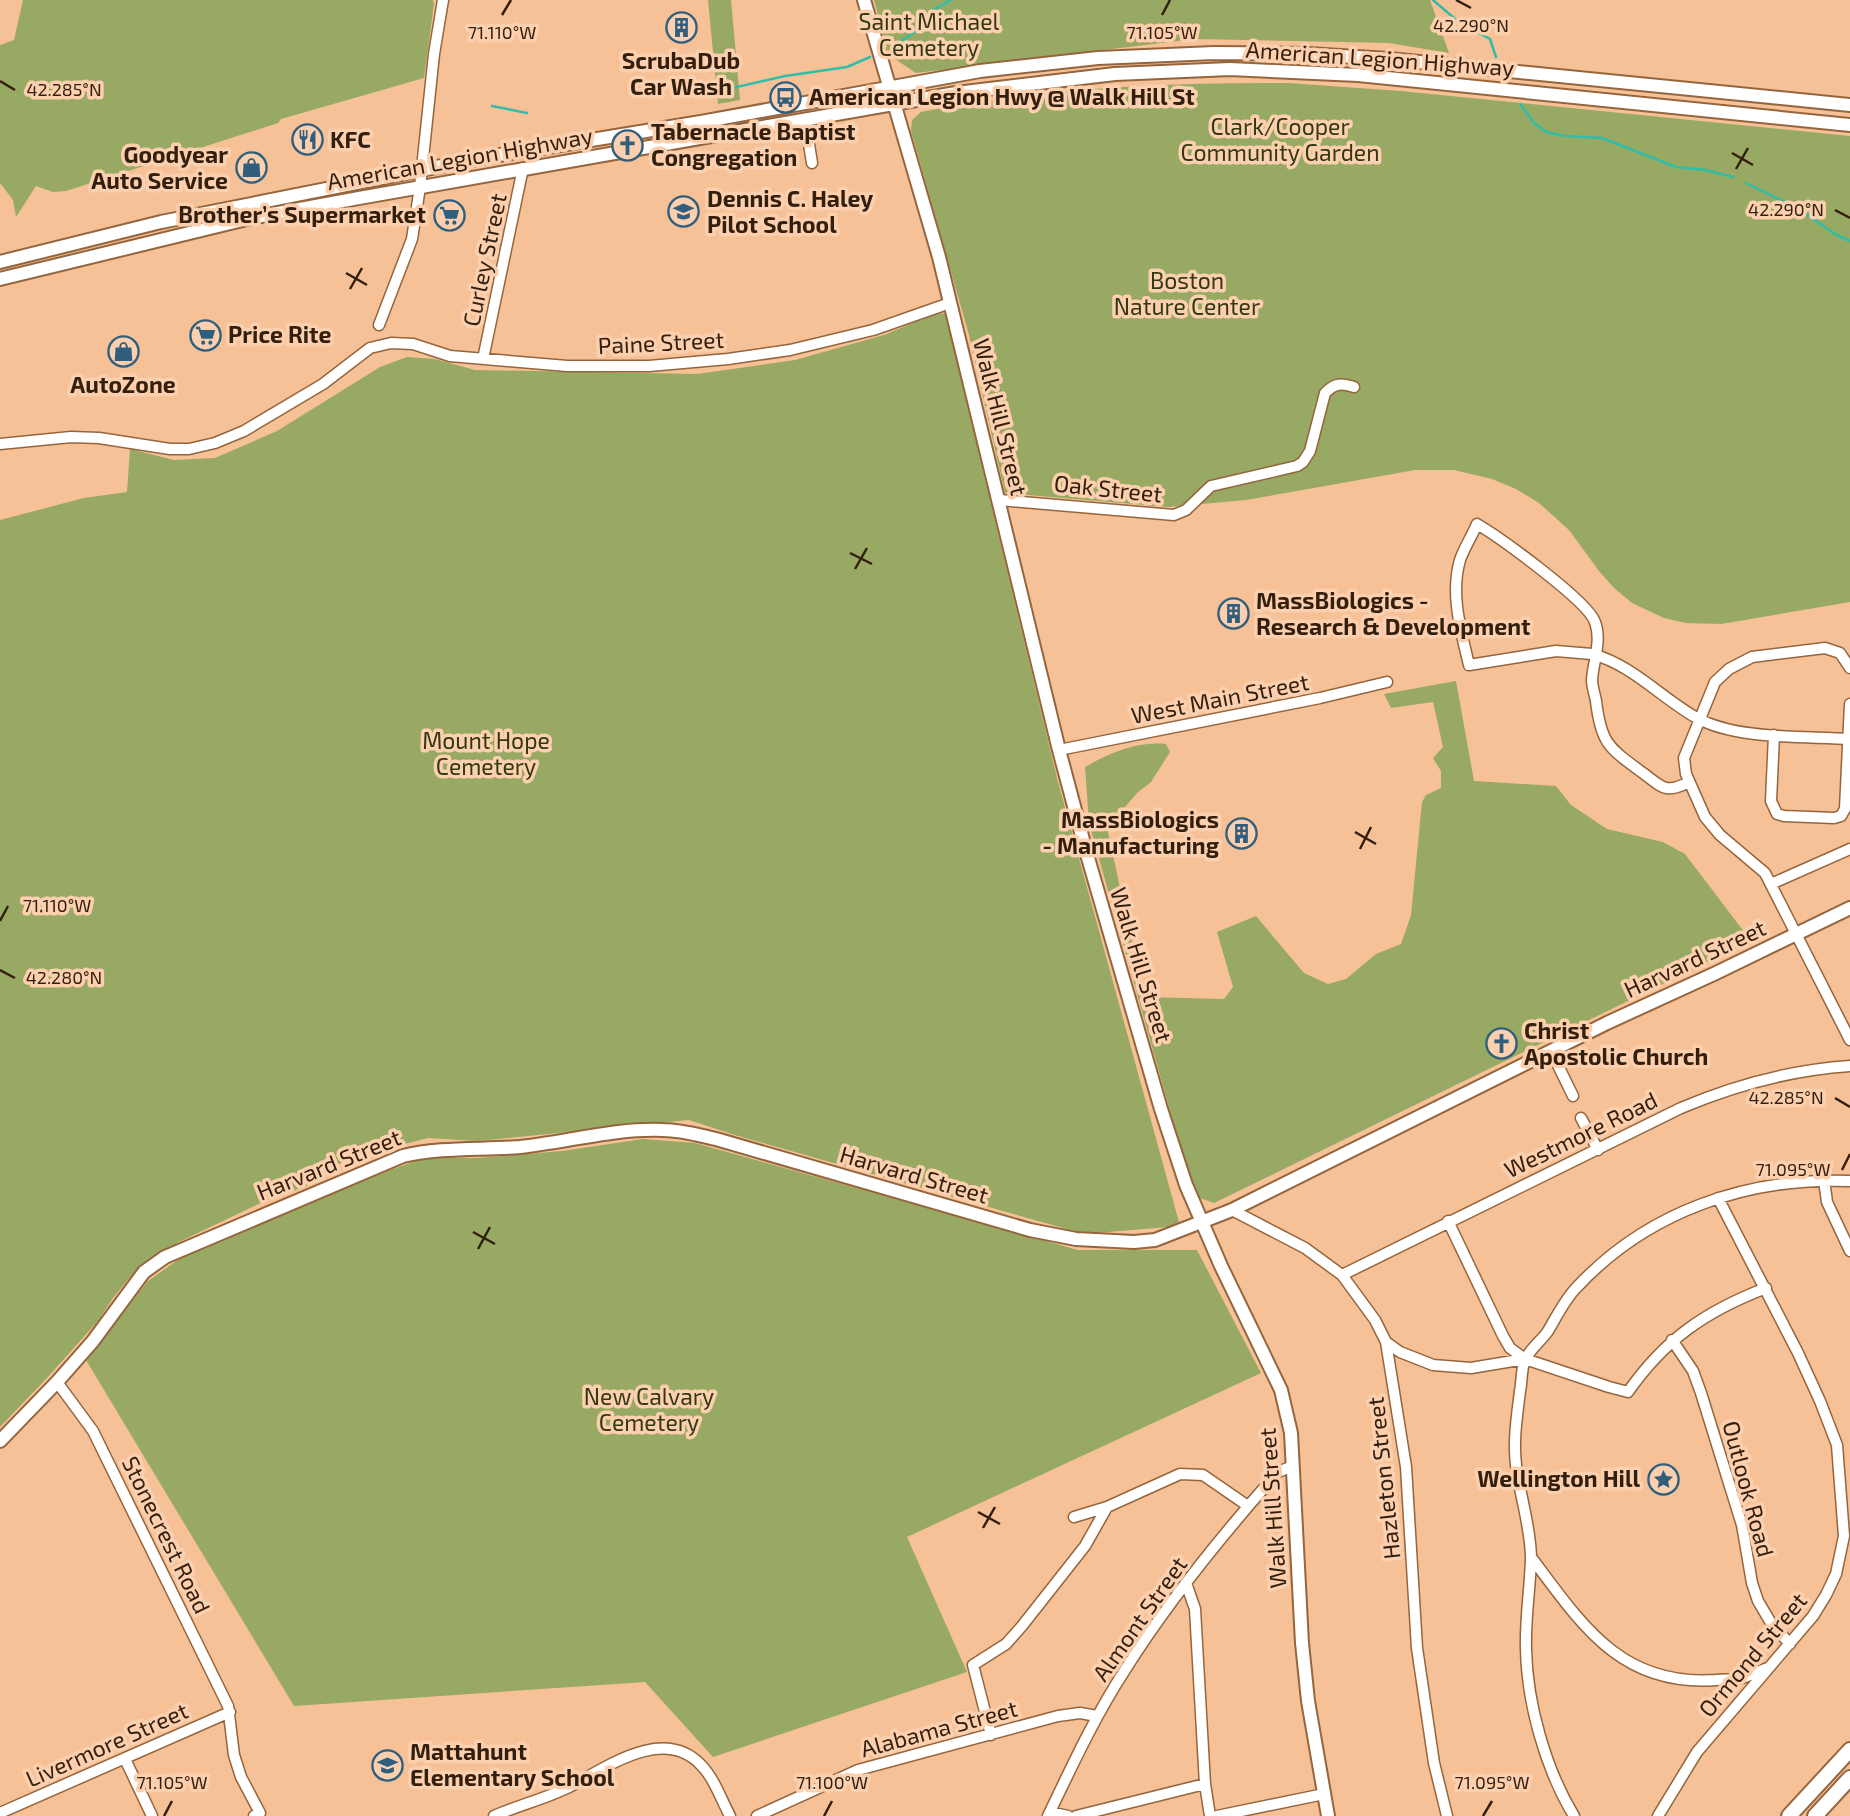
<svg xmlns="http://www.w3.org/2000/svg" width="1850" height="1816" font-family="'Exo 2',sans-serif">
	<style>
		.green { fill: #98a963 }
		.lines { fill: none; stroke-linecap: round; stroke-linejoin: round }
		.stream { stroke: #31bda8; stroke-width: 2.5 }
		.minor-casing { stroke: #95653d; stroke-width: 13 }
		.major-casing { stroke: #95653d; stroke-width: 16 }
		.highway-casing { stroke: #95653d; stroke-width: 18 }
		.minor { stroke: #fff; stroke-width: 10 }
		.major { stroke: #fff; stroke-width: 12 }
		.highway { stroke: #fff; stroke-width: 14 }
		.ticks { fill: none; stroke: #331f0e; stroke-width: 2.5 }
		.labels { text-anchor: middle; stroke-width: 7; stroke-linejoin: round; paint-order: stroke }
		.park-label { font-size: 23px; fill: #313913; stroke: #fcd0ae }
		.street-label { font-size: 23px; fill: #331f0e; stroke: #fcd0ae }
		.poi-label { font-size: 23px; font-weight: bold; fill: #331f0e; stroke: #fcd0ae; text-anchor: start }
		.ticks-label { font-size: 18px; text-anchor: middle; fill: #331f0e; stroke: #fcd0ae; stroke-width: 7; stroke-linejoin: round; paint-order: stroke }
	</style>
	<rect width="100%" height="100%" fill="#f6c196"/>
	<path class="green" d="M 23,0 L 433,0 L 434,4 L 424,78 L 281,119 L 278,123 L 66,191 L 53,192 L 36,186 L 16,217 L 13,200 L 0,183 L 0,45 L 14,40 Z
		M 708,0 L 731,0 L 740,100 L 718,104 Z
		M 874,0 L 1430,0 L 1449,53 L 1389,43 L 1194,39 L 916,73 L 889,55 Z
		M 1288,83 L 1401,91 L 1850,136 L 1850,602 L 1721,624 L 1686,623 L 1664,618 L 1632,603 L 1614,588 L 1599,571 L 1569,530 L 1539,503 L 1516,489 L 1492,479 L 1454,470 L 1415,470 L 1246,500 L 1169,507 L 1005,493 L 969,335 L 911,131 L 912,120 L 921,112 C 1042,88 1165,82 1288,83 Z
		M 945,313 L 1057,778 L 1180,1226 L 1084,1234 L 738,1136 L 689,1120 L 477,1141 L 428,1138 L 347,1159 L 306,1186 L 267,1200 L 179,1242 L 140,1265 L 113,1298 L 98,1321 L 47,1378 L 0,1427 L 0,520 L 84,498 L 127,492 L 130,449 L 174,460 L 215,458 L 277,431 L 380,367 L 407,357 L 435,359 L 475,370 L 697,374 L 795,360 L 884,335 L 932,315 Z
		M 1456,681 L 1474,781 L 1556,786 L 1571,805 L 1607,829 L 1663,842 L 1685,854 L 1751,941 L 1214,1203 L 1194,1196 L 1089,823 L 1085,767 C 1110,753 1137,741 1166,744 L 1170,752 L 1151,782 L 1137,793 L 1107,828 L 1144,997 L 1224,999 L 1233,987 L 1217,932 L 1256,916 L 1304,973 L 1328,984 L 1346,979 L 1376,954 L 1401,944 L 1411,915 L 1422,802 L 1426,795 L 1441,788 L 1441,771 L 1433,758 L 1443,747 L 1433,702 L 1391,708 L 1384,694 Z
		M 643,1139 L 695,1143 L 1078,1250 L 1197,1250 L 1261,1373 L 907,1537 L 967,1672 L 713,1757 L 645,1682 L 294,1706 L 86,1360 L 148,1281 L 186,1254 L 390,1170 L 428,1157 L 477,1158 L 562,1151 Z"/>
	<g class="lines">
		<path class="stream" d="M 1433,0 L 1461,24 L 1490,39 L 1496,57
			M 895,45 L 916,31 L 933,10 L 951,0
			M 715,92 L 785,76 L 847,67 L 870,57
			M 1520,104 L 1534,123 L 1546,132 L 1565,136 L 1602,138 L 1676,167 L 1705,170 L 1733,177
			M 492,106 L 527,113
			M 1746,183 L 1797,208 L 1835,234 L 1850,241"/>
		<defs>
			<path id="minor" d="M 805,119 L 812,163
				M 379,325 L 412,239 L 420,187 L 434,54 L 443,0
				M 483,359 L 523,168
				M 0,444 L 71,437 L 99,438 L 170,449 L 189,449 L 215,443 L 244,431 L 323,384 L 370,348 L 391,343 L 413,344 L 450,356 L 567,366 L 649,366 L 728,359 L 790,350 L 873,330 L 950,303
				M 999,500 L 1174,515 L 1186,510 L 1211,486 L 1297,466 L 1303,462 L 1310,451 L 1325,393 C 1335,383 1341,383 1354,387
				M 1850,668 L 1840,653 L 1825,648 L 1752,657 L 1729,669 L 1715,682 L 1684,758 L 1686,774 L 1705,817 L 1720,835 L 1765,873 L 1850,1040
				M 1774,735 L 1771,801 L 1777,814 L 1784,816 L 1834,818 L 1841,816 L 1845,809 L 1850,704
				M 1059,750 L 1320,698 L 1387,682
				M 1689,782 C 1666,794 1663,788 1643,773 C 1609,748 1601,744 1596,701 C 1595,695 1592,687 1592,680 C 1593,662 1602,641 1595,622 C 1588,601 1499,537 1477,524 C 1472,536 1464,548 1460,560 C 1450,594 1461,631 1469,665 L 1556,651 L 1592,654 C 1633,665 1661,698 1697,718 C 1737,740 1805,736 1850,739
				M 1771,884 L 1850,849
				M 1551,1051 L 1573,1096
				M 1581,1118 L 1598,1150
				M 1824,1180 L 1827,1202 L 1850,1251
				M 1232,1210 L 1305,1248 L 1342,1275 L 1375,1320 L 1386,1342 L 1406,1467 L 1417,1648 L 1434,1763 L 1447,1816
				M 1448,1221 L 1503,1336 L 1510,1348 L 1525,1359
				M 1342,1275 L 1681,1108 C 1735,1085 1791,1070 1850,1066
				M 1672,1340 L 1693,1371 L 1701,1393 L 1742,1525 L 1752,1583 L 1758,1601 L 1771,1623 L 1790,1644
				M 1386,1342 L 1400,1352 L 1433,1365 L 1471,1368 L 1525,1359 L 1609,1387 L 1628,1392 C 1665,1339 1706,1311 1766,1288
				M 57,1382 L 93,1431 L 228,1706 L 234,1755 L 241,1777 L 260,1813 L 254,1816
				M 1074,1517 L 1107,1507 L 1180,1474 L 1203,1475 L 1248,1506
				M 1531,1557 C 1582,1625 1621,1687 1716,1680 C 1723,1679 1731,1680 1738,1679 C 1748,1677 1758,1671 1768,1668
				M 1186,1583 L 1195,1609 L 1205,1784 L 1210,1816
				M 991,1735 L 973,1665 L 1006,1644 L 1022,1626 L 1085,1546 L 1107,1507
				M 125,1759 L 152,1816
				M 1050,1812 L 1068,1816
				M 0,1813 L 230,1712
				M 494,1816 C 519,1805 545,1799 569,1787 C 606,1768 663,1725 701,1765 C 714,1778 721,1799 730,1816
				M 757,1816 L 858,1770 L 1058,1716 L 1080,1713 L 1097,1716
				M 1048,1816 C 1072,1766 1095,1716 1125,1670 C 1169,1600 1223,1534 1278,1472 L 1293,1466
				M 1076,1816 L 1205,1784
				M 1217,1816 L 1324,1794
				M 1574,1816 C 1546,1770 1527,1704 1526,1649 C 1525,1619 1530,1590 1531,1559 C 1531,1528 1520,1496 1516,1465 C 1513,1440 1517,1416 1520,1391 C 1522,1382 1521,1369 1525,1360 C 1529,1350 1542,1340 1548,1331 C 1557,1316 1565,1299 1577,1287 C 1648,1211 1748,1177 1850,1181
				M 1658,1816 L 1697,1752 L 1813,1616 L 1826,1595 L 1836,1574 L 1844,1536 L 1837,1445 L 1820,1401 L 1798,1353 L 1718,1198"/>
			<path id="major" d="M 864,0 L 939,257 L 1059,750 L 1086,851 L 1161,1109 L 1186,1185 L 1221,1266 L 1281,1390 L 1291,1433 L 1302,1643 L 1308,1701 L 1328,1816
				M 0,262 L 161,222 L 487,157 L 701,122 L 980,71 L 1098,58 L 1214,53 L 1308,54 L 1389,59 L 1850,105
				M 0,279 L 251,218 L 359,198 L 956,93 L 1115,74 L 1230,69 L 1358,75 L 1850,125
				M 0,1441 L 57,1382 L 93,1341 L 144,1272 L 165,1257 L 403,1156 C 440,1147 481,1150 520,1147 C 567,1142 615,1128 663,1130 C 681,1130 698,1135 716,1139 L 1030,1230 L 1076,1239 L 1134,1242 L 1155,1240 L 1232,1210 L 1607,1023 L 1716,973 L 1850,908"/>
			<path id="highway" d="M 1789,1816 L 1850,1750
				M 1815,1816 L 1850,1778"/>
		</defs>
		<use href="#minor" class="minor-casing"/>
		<use href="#major" class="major-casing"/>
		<use href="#highway" class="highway-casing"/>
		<use href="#minor" class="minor"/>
		<use href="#major" class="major"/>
		<use href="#highway" class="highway"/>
	</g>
	<path class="ticks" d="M 1456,0 L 1471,8M 502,15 L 511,0M 1162,15 L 1170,0M 0,81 L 15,90M 1732,153 L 1753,165M 1736,169 L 1748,148M 1835,210 L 1850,218M 346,273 L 367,285M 350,289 L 362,268M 850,553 L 872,564M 855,569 L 867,548M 1355,832 L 1376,844M 1360,849 L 1371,827M 0,921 L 8,906M 0,970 L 15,978M 1835,1098 L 1850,1107M 1842,1170 L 1850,1154M 473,1232 L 495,1244M 478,1249 L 490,1227M 978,1512 L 1000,1524M 983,1528 L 995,1507M 164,1816 L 172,1801M 824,1816 L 832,1801M 1483,1816 L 1492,1801"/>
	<defs>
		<symbol id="building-ring" viewBox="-11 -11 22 22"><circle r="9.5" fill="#fcd0ae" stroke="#305f7e" stroke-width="1.5"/><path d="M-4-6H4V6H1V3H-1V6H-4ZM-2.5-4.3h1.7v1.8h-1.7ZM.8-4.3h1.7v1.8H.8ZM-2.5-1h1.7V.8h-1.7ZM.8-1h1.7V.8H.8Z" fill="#305f7e"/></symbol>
		<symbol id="bus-ring" viewBox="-11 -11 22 22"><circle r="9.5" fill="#fcd0ae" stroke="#305f7e" stroke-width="1.5"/><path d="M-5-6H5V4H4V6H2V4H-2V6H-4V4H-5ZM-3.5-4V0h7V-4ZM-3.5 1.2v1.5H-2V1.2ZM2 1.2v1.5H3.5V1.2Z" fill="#305f7e"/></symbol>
		<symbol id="restaurant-ring" viewBox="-11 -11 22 22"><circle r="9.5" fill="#fcd0ae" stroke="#305f7e" stroke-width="1.5"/><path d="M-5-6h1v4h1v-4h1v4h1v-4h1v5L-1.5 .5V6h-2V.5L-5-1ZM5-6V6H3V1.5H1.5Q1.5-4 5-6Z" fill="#305f7e"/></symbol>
		<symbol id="church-ring" viewBox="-11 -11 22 22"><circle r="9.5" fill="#fcd0ae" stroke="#305f7e" stroke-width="1.5"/><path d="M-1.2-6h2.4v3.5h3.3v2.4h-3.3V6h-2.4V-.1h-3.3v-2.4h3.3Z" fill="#305f7e"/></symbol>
		<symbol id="shop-ring" viewBox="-11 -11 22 22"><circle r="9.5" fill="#fcd0ae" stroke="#305f7e" stroke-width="1.5"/><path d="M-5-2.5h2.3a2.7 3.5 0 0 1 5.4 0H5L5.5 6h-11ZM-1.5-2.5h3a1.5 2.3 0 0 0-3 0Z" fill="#305f7e"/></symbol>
		<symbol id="school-ring" viewBox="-11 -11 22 22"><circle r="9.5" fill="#fcd0ae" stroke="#305f7e" stroke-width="1.5"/><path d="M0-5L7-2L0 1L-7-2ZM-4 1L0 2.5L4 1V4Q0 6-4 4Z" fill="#305f7e"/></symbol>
		<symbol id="supermarket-ring" viewBox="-11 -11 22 22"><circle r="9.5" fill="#fcd0ae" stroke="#305f7e" stroke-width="1.5"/><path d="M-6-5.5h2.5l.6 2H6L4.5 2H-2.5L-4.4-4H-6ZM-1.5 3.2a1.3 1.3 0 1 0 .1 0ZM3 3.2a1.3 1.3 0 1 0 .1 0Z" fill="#305f7e"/></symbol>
		<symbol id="sight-ring" viewBox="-11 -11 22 22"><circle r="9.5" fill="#fcd0ae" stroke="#305f7e" stroke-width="1.5"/><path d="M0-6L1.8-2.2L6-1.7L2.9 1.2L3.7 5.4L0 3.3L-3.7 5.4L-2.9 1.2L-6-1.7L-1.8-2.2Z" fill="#305f7e"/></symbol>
	</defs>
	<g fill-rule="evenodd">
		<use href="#building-ring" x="664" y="10" width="35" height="35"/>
		<use href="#bus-ring" x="768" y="80" width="35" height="35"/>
		<use href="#restaurant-ring" x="290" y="122" width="35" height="35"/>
		<use href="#church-ring" x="610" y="128" width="35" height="35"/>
		<use href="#shop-ring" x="234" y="150" width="35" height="35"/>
		<use href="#school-ring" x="666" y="194" width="35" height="35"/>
		<use href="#supermarket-ring" x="432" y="198" width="35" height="35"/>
		<use href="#supermarket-ring" x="188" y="318" width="35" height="35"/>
		<use href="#shop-ring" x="106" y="334" width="35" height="35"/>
		<use href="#building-ring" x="1216" y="596" width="35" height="35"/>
		<use href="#building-ring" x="1224" y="816" width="35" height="35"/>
		<use href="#church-ring" x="1484" y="1026" width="35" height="35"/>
		<use href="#sight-ring" x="1646" y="1462" width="35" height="35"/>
		<use href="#school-ring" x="370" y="1748" width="35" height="35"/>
	</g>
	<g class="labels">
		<g class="park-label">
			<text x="929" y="30">Saint Michael<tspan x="929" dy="26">Cemetery</tspan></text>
			<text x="1280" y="135">Clark/Cooper<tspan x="1280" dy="26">Community Garden</tspan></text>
			<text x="1187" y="289">Boston<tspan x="1187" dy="26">Nature Center</tspan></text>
			<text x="486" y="749">Mount Hope<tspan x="486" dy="26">Cemetery</tspan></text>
			<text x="649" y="1405">New Calvary<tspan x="649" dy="26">Cemetery</tspan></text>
		</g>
		<g class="street-label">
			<text transform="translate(1380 59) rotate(4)" y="8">American Legion Highway</text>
			<text transform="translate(460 159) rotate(-10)" y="8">American Legion Highway</text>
			<text transform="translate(485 260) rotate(-78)" y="8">Curley Street</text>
			<text transform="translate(661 343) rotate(-3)" y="8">Paine Street</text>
			<text transform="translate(1000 417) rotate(76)" y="8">Walk Hill Street</text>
			<text transform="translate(1108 489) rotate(6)" y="8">Oak Street</text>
			<text transform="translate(1220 699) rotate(-11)" y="8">West Main Street</text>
			<text transform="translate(1695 959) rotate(-25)" y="8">Harvard Street</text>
			<text transform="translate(1141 965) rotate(73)" y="8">Walk Hill Street</text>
			<text transform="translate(1581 1135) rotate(-26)" y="8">Westmore Road</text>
			<text transform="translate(329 1165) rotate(-22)" y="8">Harvard Street</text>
			<text transform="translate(914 1175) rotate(16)" y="8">Harvard Street</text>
			<text transform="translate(1384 1478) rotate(-96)" y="8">Hazleton Street</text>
			<text transform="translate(1748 1489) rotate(75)" y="8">Outlook Road</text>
			<text transform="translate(1273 1508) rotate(-94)" y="8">Walk Hill Street</text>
			<text transform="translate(166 1535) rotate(64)" y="8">Stonecrest Road</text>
			<text transform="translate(1140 1619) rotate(-55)" y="8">Almont Street</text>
			<text transform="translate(1753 1655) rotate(-50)" y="8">Ormond Street</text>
			<text transform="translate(939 1729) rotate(-15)" y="8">Alabama Street</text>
			<text transform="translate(107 1745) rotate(-24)" y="8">Livermore Street</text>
		</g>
		<g class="poi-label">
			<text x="681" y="69" text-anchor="middle">ScrubaDub<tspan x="681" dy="26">Car Wash</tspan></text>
			<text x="809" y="105">American Legion Hwy @ Walk Hill St</text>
			<text x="651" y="140">Tabernacle Baptist<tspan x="651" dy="26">Congregation</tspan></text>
			<text x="330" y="148">KFC</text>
			<text x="228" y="163" text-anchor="end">Goodyear<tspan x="228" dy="26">Auto Service</tspan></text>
			<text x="707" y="207">Dennis C. Haley<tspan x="707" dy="26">Pilot School</tspan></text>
			<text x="426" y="223" text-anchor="end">Brother’s Supermarket</text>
			<text x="228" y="343">Price Rite</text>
			<text x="123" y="393" text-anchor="middle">AutoZone</text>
			<text x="1256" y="609">MassBiologics -<tspan x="1256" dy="26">Research &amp; Development</tspan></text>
			<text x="1219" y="828" text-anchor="end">MassBiologics<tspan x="1219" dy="26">- Manufacturing</tspan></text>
			<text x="1524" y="1039">Christ<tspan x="1524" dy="26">Apostolic Church</tspan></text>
			<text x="1640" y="1487" text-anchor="end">Wellington Hill</text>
			<text x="410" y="1760">Mattahunt<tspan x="410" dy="26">Elementary School</tspan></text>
		</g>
	</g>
	<g class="ticks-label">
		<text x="1471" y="32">42.290°N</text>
		<text x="502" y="39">71.110°W</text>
		<text x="1162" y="39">71.105°W</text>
		<text x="64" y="96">42.285°N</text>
		<text x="1786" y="216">42.290°N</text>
		<text x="57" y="912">71.110°W</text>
		<text x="64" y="984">42.280°N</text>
		<text x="1786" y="1104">42.285°N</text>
		<text x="1793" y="1176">71.095°W</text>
		<text x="172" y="1789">71.105°W</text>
		<text x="832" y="1789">71.100°W</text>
		<text x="1492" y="1789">71.095°W</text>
	</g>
</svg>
